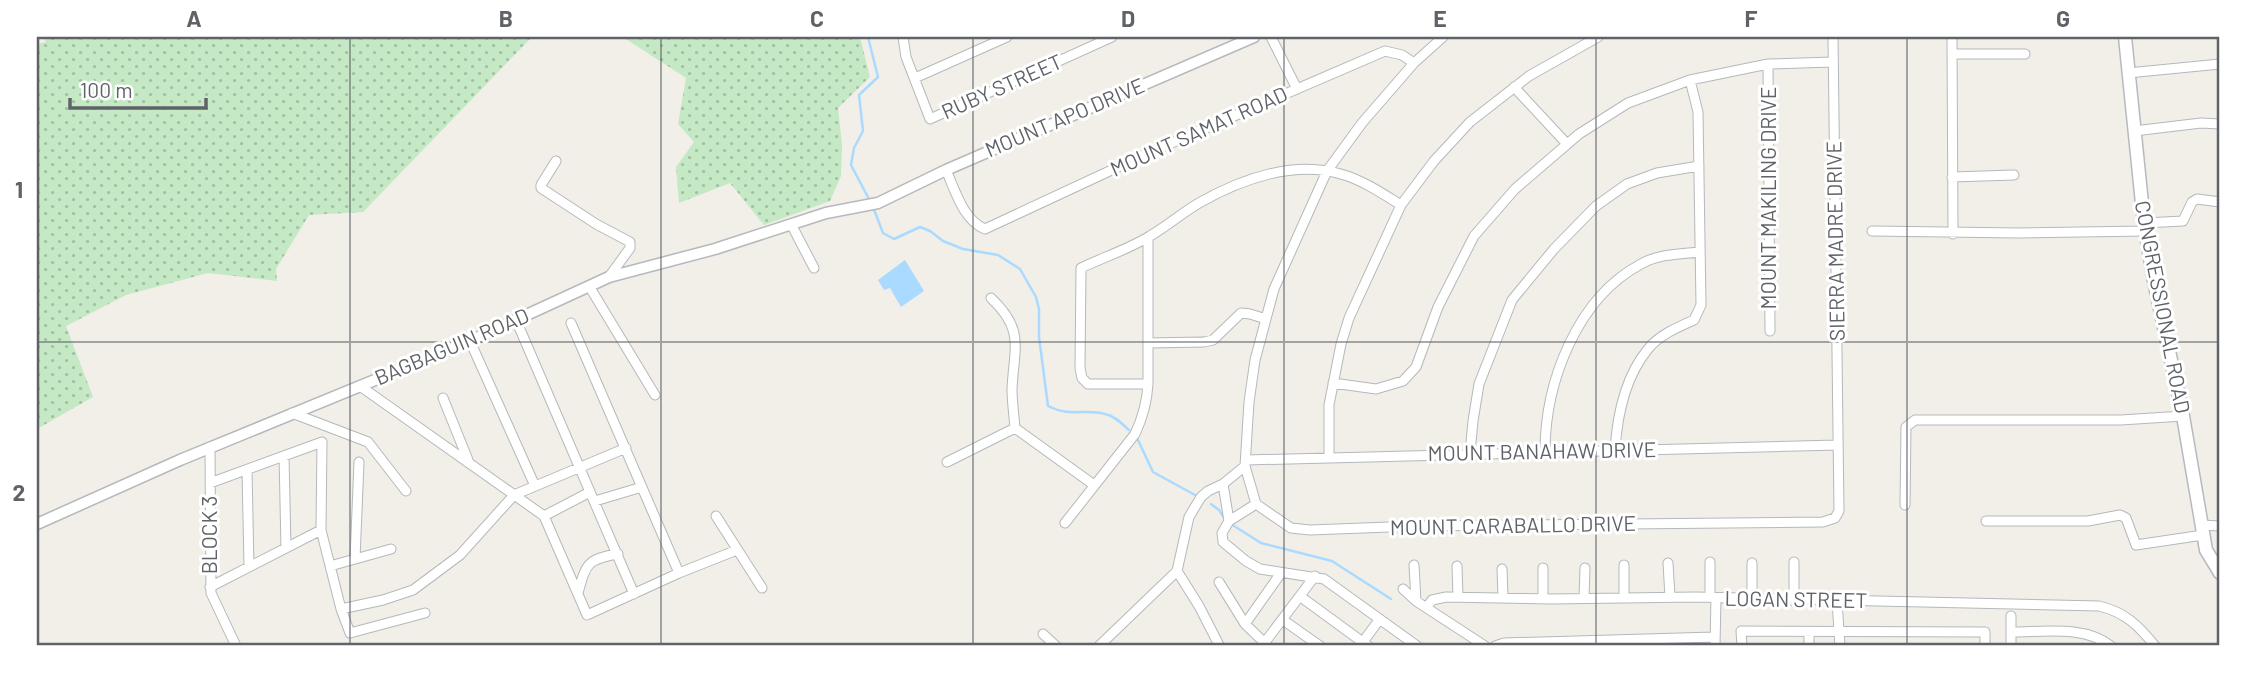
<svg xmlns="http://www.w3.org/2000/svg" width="2257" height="683" font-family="Barlow,sans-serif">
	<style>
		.grass { fill: url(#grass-dots) }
		.water { fill: #aadaff }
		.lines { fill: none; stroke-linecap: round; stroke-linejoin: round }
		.stream { stroke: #aadaff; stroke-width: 2.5 }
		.minor-casing { stroke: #b5b8bc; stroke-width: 11 }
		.tertiary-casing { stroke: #b5b8bc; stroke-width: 13 }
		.secondary-casing { stroke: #b6babf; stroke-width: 15 }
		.minor { stroke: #fff; stroke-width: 9 }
		.tertiary { stroke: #fff; stroke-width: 10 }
		.secondary { stroke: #fff; stroke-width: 12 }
		.grid { fill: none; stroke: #5f6368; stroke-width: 2; stroke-opacity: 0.55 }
		.labels { text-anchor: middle; stroke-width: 6; stroke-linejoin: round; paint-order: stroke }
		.street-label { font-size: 21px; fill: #5f6368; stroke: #fff }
		.neatline { fill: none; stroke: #5f6368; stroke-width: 2.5 }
		.grid-label { font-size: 23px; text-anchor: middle; font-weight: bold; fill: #5f6368 }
	</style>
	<defs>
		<pattern id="grass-dots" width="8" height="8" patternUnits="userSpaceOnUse" patternTransform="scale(1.75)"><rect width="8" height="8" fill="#c5e8c5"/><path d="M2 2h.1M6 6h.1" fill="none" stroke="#a3c0a4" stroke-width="1.8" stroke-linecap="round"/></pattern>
	</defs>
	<rect width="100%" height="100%" fill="#f1efe8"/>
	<path class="grass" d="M 44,37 L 532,37 L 363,212 L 309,215 L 276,269 L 277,281 L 208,273 L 126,295 L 66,326 L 93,397 L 37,429 L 37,44 L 46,42 Z
		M 623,37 L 860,37 L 870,77 L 838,108 L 842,145 L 841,176 L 830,201 L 764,225 L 730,183 L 679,203 L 676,167 L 694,142 L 678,124 L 686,78 Z"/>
	<path class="water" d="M 905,260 L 924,291 L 901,307 L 890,288 L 884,290 L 878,280 Z"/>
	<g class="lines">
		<path class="stream" d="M 868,37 L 878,77 L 859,95 L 863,131 L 854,148 L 851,165 L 870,201
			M 873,207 L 883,233 L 894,239 L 920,227 L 930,231 L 943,241 L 963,249 L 998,255 L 1020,269 L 1036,297 L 1039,309 L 1039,337 L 1048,406 C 1071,418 1086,408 1105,414 C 1115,416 1122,424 1129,430
			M 1137,438 L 1153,472 L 1195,495
			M 1211,504 L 1219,510 L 1225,519
			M 1231,524 L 1261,543 L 1332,561 L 1391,599"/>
		<defs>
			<path id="minor" d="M 903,37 L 906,57 L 930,119 L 1112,37
				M 1271,37 L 1297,89
				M 1443,37 L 1414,63 L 1362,123 L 1327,171 L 1274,289 L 1255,360 L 1249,402 L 1245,466 L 1256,504 L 1291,528 L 1310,530 L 1416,526 L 1823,522 L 1835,518 L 1839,511 L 1833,37
				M 1952,39 L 1953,234
				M 1952,54 L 2025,54
				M 1768,64 L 1770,331
				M 2128,73 L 2220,64
				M 915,78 L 1007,37
				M 1514,87 L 1567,144
				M 2134,131 L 2201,123 L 2220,124
				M 556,161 L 541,185 L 541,188 L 596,224 L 630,242 L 630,248 L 609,277
				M 946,170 C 955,190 963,220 985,229 L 1146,154 L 1385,51 L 1402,55 L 1414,63
				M 1952,177 L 2014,175
				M 2144,223 L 2183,221 L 2192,202 L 2197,199 L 2220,202
				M 791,224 L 814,268
				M 1872,231 L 2019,233 L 2145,231
				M 589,286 L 655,395
				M 991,298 C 1025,330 1014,347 1012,389 C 1012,402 1014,415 1015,428
				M 516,320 L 634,594
				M 571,323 L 679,573
				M 470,341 L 535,486
				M 1148,343 L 1204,342 L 1213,340 L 1241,313 L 1250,314 L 1266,319
				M 1333,383 L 1376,389 L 1403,381 L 1416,367 L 1438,307 L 1474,236 L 1515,189 L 1579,134 L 1628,103 L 1690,80 L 1768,64 L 1833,62
				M 1148,384 L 1088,384 L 1082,378 L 1080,368 L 1081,268 C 1104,257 1129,249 1150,236 C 1167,226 1182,213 1199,203 C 1241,179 1296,159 1344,175 C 1364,181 1383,194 1401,205
				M 360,386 L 544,516 L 587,615 L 679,573 L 737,550
				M 443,398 L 468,460
				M 292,413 L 368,442 L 406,491
				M 1015,428 L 1094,485
				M 210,447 L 211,593 L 236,646
				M 1615,451 C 1617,416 1625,377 1648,349 C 1659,335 1678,327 1694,320 L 1701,305 L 1698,112 L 1690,80
				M 1545,452 C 1545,382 1577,298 1641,264 C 1658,254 1680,254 1699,252
				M 1470,453 L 1473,421 L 1479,384 L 1512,300 L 1554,249 L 1596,206 L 1627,184 L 1657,173 L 1699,166
				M 284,456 L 286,548
				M 1329,457 L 1329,405 L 1341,344 L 1349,318 L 1401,205 L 1434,161 L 1470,122 L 1529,76 L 1598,37
				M 1246,460 L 1838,445
				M 947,462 L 1015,428
				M 247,470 L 249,567
				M 210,483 L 322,442 L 321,530 L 341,609 L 350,633 L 425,613
				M 1223,484 L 1229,521
				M 595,501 L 642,487
				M 1256,504 L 1229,521 L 1222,533 L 1223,542 L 1246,561 L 1260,569 L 1324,579 L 1417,646
				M 1905,505 L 1906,427 L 1915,420 L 2121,420 L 2183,416
				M 544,516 L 590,492
				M 716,516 L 762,588
				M 1986,521 L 2088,521 L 2120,515 L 2126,518 L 2136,545 L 2203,535
				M 1065,523 L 1135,434 C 1143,417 1147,403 1148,384 L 1148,238
				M 2201,525 L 2220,526
				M 355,559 L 359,462
				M 1794,562 L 1794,601
				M 1668,563 L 1670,597
				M 1752,563 L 1752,600
				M 1414,565 L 1416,601
				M 1624,565 L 1624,597
				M 330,566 L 391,549
				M 1457,566 L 1458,597
				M 1502,569 L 1503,597
				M 1177,571 L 1199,606 L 1219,645 L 1217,646
				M 1219,582 L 1245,624 L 1268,646
				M 210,587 L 321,530
				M 1403,589 L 1416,601 L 1485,646
				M 578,593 C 586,564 587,559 618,554
				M 1301,597 L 1368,646
				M 1710,597 L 1710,562
				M 1584,598 L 1585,568
				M 1543,599 L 1543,568
				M 1837,601 L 1840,646
				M 1427,607 L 1432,600 L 1446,597 L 1551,599 L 1696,597 L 2099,606 C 2125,612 2139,626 2155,646
				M 341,609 L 383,600 L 413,590 L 460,555 L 514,495 L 626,448
				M 1283,620 L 1320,646
				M 1245,624 L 1281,573
				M 1809,632 L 1809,646
				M 2011,632 C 2044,632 2084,625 2111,646
				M 1043,634 L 1056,646
				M 1099,646 L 1177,571 L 1189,517 L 1201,497 L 1208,491 L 1223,484 L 1245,466
				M 1262,646 L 1315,576
				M 1360,646 L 1379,620
				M 1495,646 L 1504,643 L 1715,637
				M 1715,646 L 1716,598
				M 1742,646 L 1741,631 L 1985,632 L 1985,646
				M 2011,646 L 2011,616"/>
			<path id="tertiary" d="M 37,524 L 180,460 L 470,341 L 609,277 L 715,249 L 826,213 L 878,203 L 946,170 L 1254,37"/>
			<path id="secondary" d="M 2125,37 L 2144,223 L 2154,281 L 2183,416 L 2206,550 L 2220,573"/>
		</defs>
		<use href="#minor" class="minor-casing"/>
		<use href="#tertiary" class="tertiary-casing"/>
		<use href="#secondary" class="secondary-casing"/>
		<use href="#minor" class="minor"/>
		<use href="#tertiary" class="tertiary"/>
		<use href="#secondary" class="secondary"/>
	</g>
	<path class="grid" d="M 350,37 L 350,646M 661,37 L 661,646M 973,37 L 973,646M 1284,37 L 1284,646M 1596,37 L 1596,646M 1907,37 L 1907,646M 37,342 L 2220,342"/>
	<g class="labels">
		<g class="street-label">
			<text transform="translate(1002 87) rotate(-24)" y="7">RUBY STREET</text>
			<text transform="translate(1065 118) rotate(-23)" y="7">MOUNT APO DRIVE</text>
			<text transform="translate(1199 132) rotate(-24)" y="7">MOUNT SAMAT ROAD</text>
			<text transform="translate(1769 198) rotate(-90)" y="7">MOUNT MAKILING DRIVE</text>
			<text transform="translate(1836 241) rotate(-91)" y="7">SIERRA MADRE DRIVE</text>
			<text transform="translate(2162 307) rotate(79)" y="7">CONGRESSIONAL ROAD</text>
			<text transform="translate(452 347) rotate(-23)" y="7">BAGBAGUIN ROAD</text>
			<text transform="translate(1542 452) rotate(-1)" y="7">MOUNT BANAHAW DRIVE</text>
			<text transform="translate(1513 526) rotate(-1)" y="7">MOUNT CARABALLO DRIVE</text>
			<text transform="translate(210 535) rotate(-90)" y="7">BLOCK 3</text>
			<text transform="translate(1796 600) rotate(1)" y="7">LOGAN STREET</text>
		</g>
	</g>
	<rect width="2257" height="683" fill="none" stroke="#ffffff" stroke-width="77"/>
	<path d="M70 98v10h136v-10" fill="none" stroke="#5f6368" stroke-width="3.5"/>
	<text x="80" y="98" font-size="21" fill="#5f6368" stroke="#ffffff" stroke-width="5" paint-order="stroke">100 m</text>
	<rect x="38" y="38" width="2180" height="606" class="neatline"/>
	<g class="grid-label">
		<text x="194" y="27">A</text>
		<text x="506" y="27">B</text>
		<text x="817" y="27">C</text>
		<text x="1128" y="27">D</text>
		<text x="1440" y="27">E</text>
		<text x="1751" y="27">F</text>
		<text x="2063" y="27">G</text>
		<text x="19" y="198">1</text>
		<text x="19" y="501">2</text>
	</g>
</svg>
